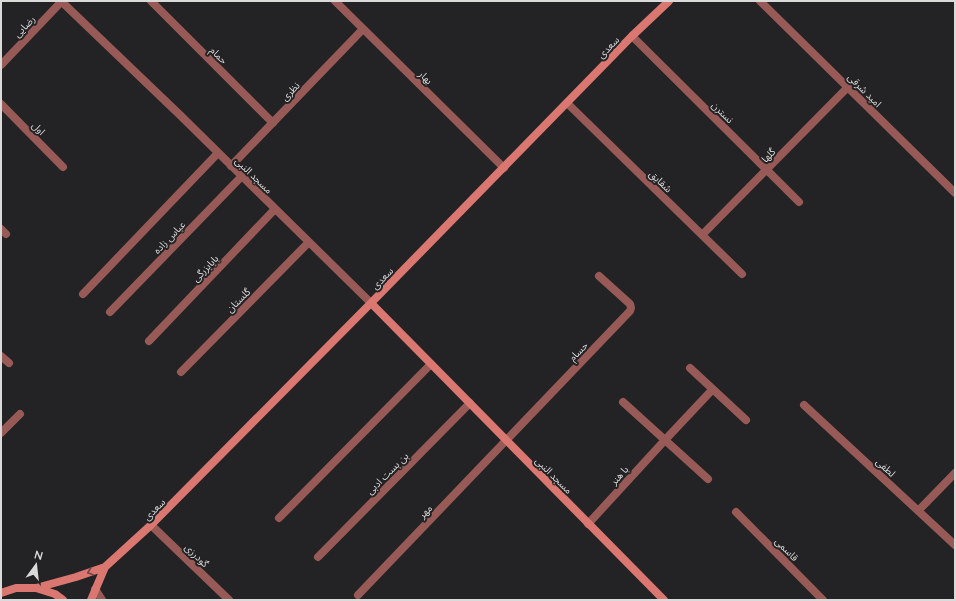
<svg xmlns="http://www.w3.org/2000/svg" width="956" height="601" font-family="Lato,'Noto Sans Arabic',sans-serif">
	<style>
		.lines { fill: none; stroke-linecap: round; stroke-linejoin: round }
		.street { stroke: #985a56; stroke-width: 8 }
		.secondary { stroke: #db7771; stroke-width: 8 }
		.oneway { stroke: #6d4543 }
		.labels { text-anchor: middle; stroke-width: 4; stroke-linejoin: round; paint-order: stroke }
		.street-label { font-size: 10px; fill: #dadadb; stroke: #232325 }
	</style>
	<rect width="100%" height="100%" fill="#232325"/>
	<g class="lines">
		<path class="street" d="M 61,1 L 181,116 L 371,303
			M 151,1 L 273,123
			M 335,1 L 504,168
			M 760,1 L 955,193
			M 632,36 L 799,202
			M 1,65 L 62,1
			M 567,103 L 742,274
			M 1,104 L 63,167
			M 231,166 L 363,29
			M 1,229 L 6,234
			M 702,235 L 848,87
			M 83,294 L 218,153
			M 110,312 L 242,176
			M 149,341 L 275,209
			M 1,356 L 9,363
			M 690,368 L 746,420
			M 181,372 L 309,242
			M 623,402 L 708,479
			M 804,405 L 955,545
			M 1,433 L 20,414
			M 918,511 L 955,473
			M 736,512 L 823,600
			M 279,518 L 431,364
			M 588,524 L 665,440 L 712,390
			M 151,525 L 229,600
			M 318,557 L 470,403
			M 95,589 L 102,600
			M 358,595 L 630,311 L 631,308 L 630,304 L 599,276"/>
		<path class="secondary" d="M 371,303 L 664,600
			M 105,567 L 151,525 L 371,303 L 632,36 L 669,1
			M 36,588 L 76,577 L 105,567 L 91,600
			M 1,593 L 16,588 L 36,588 L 55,594 L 63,600"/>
	</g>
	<defs><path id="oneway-chevron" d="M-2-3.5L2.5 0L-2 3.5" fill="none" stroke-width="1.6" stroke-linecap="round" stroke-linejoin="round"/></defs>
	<use class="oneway" href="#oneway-chevron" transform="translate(90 572) rotate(161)"/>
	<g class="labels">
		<g class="street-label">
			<text transform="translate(24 26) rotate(-46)" y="4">رضایی</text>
			<text transform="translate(608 47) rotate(-46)" y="4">سعدی</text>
			<text transform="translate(219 55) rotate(45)" y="4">حمام</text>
			<text transform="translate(426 77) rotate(45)" y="4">بهار</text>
			<text transform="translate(865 90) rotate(45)" y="4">امید شرقی</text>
			<text transform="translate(290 91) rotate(-46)" y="4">نظری</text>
			<text transform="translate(723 112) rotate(45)" y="4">نسترن</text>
			<text transform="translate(39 128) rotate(45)" y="4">اول</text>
			<text transform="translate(768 155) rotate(-46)" y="4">گلها</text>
			<text transform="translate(254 175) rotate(44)" y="4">مسجد النبی</text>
			<text transform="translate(661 181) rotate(44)" y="4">شقایق</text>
			<text transform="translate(169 237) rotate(-46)" y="4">عباس زاده</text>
			<text transform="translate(205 268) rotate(-46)" y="4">بابابزرگی</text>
			<text transform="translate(382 278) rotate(-46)" y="4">سعدی</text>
			<text transform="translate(238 300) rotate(-45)" y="4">گلستان</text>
			<text transform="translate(578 351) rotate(-46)" y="4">حسام</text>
			<text transform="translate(886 467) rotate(43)" y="4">لطفی</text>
			<text transform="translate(387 473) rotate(-45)" y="4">بن بست ادبی</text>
			<text transform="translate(554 475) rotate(45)" y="4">مسجد النبی</text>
			<text transform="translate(619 475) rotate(-48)" y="4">با هنر</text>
			<text transform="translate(154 509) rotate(-45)" y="4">سعدی</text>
			<text transform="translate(425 511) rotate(-46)" y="4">مهر</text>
			<text transform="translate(787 549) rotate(45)" y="4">قاسمی</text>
			<text transform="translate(197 555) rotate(44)" y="4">گودرزی</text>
		</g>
	</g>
	<rect width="956" height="601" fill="none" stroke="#dadadb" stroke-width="4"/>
	<g transform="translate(36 565) rotate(15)" stroke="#232325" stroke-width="3" paint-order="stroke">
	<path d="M0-3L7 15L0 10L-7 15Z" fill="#dadadb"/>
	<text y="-6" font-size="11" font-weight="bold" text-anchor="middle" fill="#dadadb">N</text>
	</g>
</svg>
